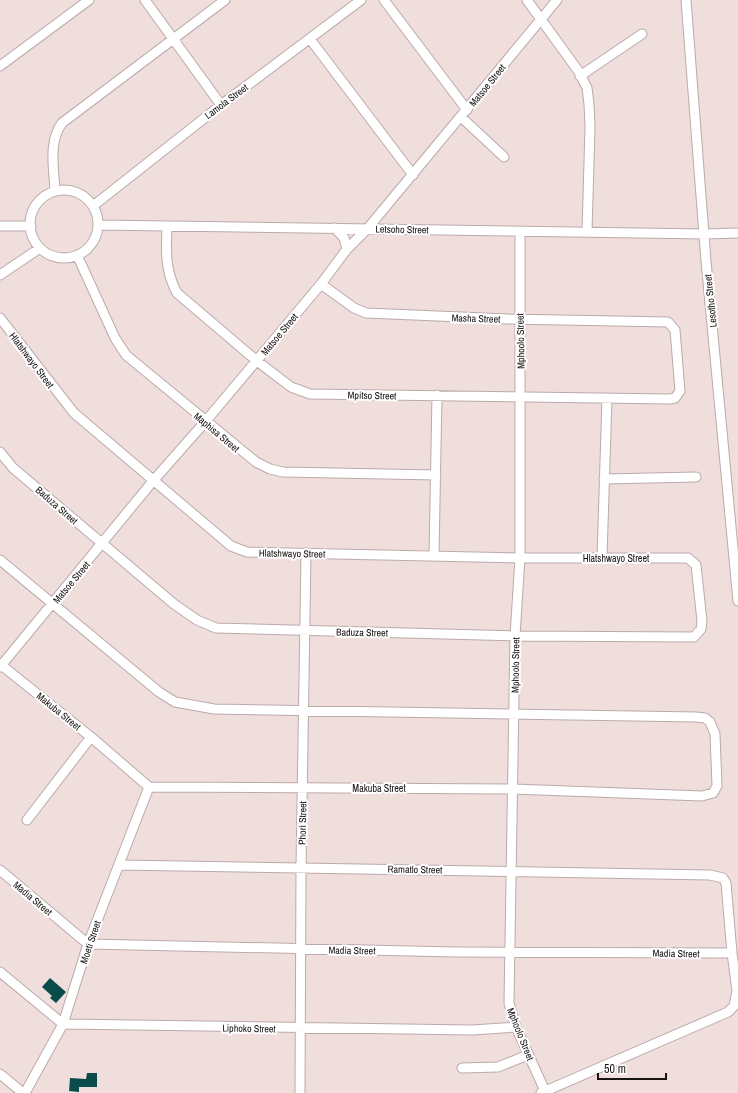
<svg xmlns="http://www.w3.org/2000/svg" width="738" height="1093" font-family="'Archivo Narrow',sans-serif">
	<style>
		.building { fill: #0a4c4c }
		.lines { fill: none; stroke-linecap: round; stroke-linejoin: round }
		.minor-casing { stroke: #baa; stroke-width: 11 }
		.minor { stroke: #fff; stroke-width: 9 }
		.labels { text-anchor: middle; stroke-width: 4; stroke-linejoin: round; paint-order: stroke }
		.street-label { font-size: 10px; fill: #191313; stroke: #fff }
	</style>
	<rect width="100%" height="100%" fill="#f0dedd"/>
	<path class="building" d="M 50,978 L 66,992 L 56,1003 L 50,998 L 52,996 L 42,987 Z
		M 87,1073 L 97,1073 L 97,1087 L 79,1087 L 79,1092 L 69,1091 L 70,1078 L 86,1079 Z"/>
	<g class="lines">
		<defs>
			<path id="minor" d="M 145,0 L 221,105
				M 384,0 L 467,110
				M 527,0 L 579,72 L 587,88 L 589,104 L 590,127 L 587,232
				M 686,0 L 706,261 L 738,601
				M 310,39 L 413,175
				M 0,66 L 89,0
				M 580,76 L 642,34
				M 461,117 L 504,157
				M30 224a34 34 0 1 1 68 0a34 34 0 1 1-68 0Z
				M 55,191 C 54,169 48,142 62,123 L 225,0
				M 93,206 L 221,105 L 361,0
				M 98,225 L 705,234 L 738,233
				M 0,226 L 31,226
				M 167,227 C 166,251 165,271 177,293 L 257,361 L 291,387 L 310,394 L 670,399 L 675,398 L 680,391 L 675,330 L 668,322 L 508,319 L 366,313 L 354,308 L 321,284
				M 335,228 L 344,238 L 347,249
				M 520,231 L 520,558 L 515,636 L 509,1003 L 516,1027 L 545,1091
				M 77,255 L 115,338 L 126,355 L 256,462 L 270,469 L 283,472 L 436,475
				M 0,275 L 40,248
				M 0,318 L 74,413 L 231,546 L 247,552 L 520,558 L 688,558 L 696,565 L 702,621 L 701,629 L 694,637 L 515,636 L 216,628 L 197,620 L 174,604 L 13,468 L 0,452
				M 604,479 L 696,477
				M 434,556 L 437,395
				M 602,558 L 607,398
				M 0,560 L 159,692 L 175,702 L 214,709 L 696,717 L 705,718 L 710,722 L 715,734 L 717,786 L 713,793 L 702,796 L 513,789 L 149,787 L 91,737 L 0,664
				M 0,667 L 153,481 L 205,422 L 321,284 L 347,249 L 368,228 L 557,0
				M 27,820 L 91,737
				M 119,865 L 710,875 L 723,878 L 726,883 L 732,953 L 737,991 L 734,1006 L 728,1012 L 541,1093
				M 0,870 L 88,944 L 456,952 L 732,953
				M 0,972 L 63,1024 L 472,1030 L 516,1027
				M 462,1068 L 498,1067 L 528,1055
				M 0,1074 L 23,1093
				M 25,1093 L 63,1024 L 88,944 L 149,787
				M 300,1093 L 301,868 L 306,553"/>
		</defs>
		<use href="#minor" class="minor-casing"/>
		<use href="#minor" class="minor"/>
	</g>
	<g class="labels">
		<g class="street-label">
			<text transform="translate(487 85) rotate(-51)" y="4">Matsoe Street</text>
			<text transform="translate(226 101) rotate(-37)" y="4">Lamola Street</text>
			<text transform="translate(402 229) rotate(1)" y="4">Letsoho Street</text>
			<text transform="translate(710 301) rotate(-96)" y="4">Lesotho Street</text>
			<text transform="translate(476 318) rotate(2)" y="4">Masha Street</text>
			<text transform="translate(279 334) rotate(-50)" y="4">Matsoe Street</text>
			<text transform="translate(520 341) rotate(-91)" y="4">Mphoolo Street</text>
			<text transform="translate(32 360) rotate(53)" y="4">Hlatshwayo Street</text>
			<text transform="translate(372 395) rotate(1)" y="4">Mpitso Street</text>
			<text transform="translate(217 432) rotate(40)" y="4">Maphisa Street</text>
			<text transform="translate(57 505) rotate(41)" y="4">Baduza Street</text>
			<text transform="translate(292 553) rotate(1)" y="4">Hlatshwayo Street</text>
			<text x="616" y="562">Hlatshwayo Street</text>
			<text transform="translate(71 582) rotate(-50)" y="4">Matsoe Street</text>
			<text transform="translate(362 632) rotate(1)" y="4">Baduza Street</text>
			<text transform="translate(515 665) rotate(-89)" y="4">Mphoolo Street</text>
			<text transform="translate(59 711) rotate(39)" y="4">Makuba Street</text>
			<text x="379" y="792">Makuba Street</text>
			<text transform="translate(302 823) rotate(-89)" y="4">Phori Street</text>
			<text transform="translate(415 869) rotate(1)" y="4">Ramatlo Street</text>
			<text transform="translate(33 898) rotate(40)" y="4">Madia Street</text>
			<text transform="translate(90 942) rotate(-71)" y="4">Moeti Street</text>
			<text transform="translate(352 950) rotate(1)" y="4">Madia Street</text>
			<text transform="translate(676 953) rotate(1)" y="4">Madia Street</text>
			<text transform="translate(249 1028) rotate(1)" y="4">Liphoko Street</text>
			<text transform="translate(521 1034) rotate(68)" y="4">Mphoolo Street</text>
		</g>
	</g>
	<path d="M598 1073v6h68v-6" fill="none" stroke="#191313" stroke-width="2"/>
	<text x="604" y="1073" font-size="12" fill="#191313" stroke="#ffffff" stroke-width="3" paint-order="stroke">50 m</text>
</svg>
